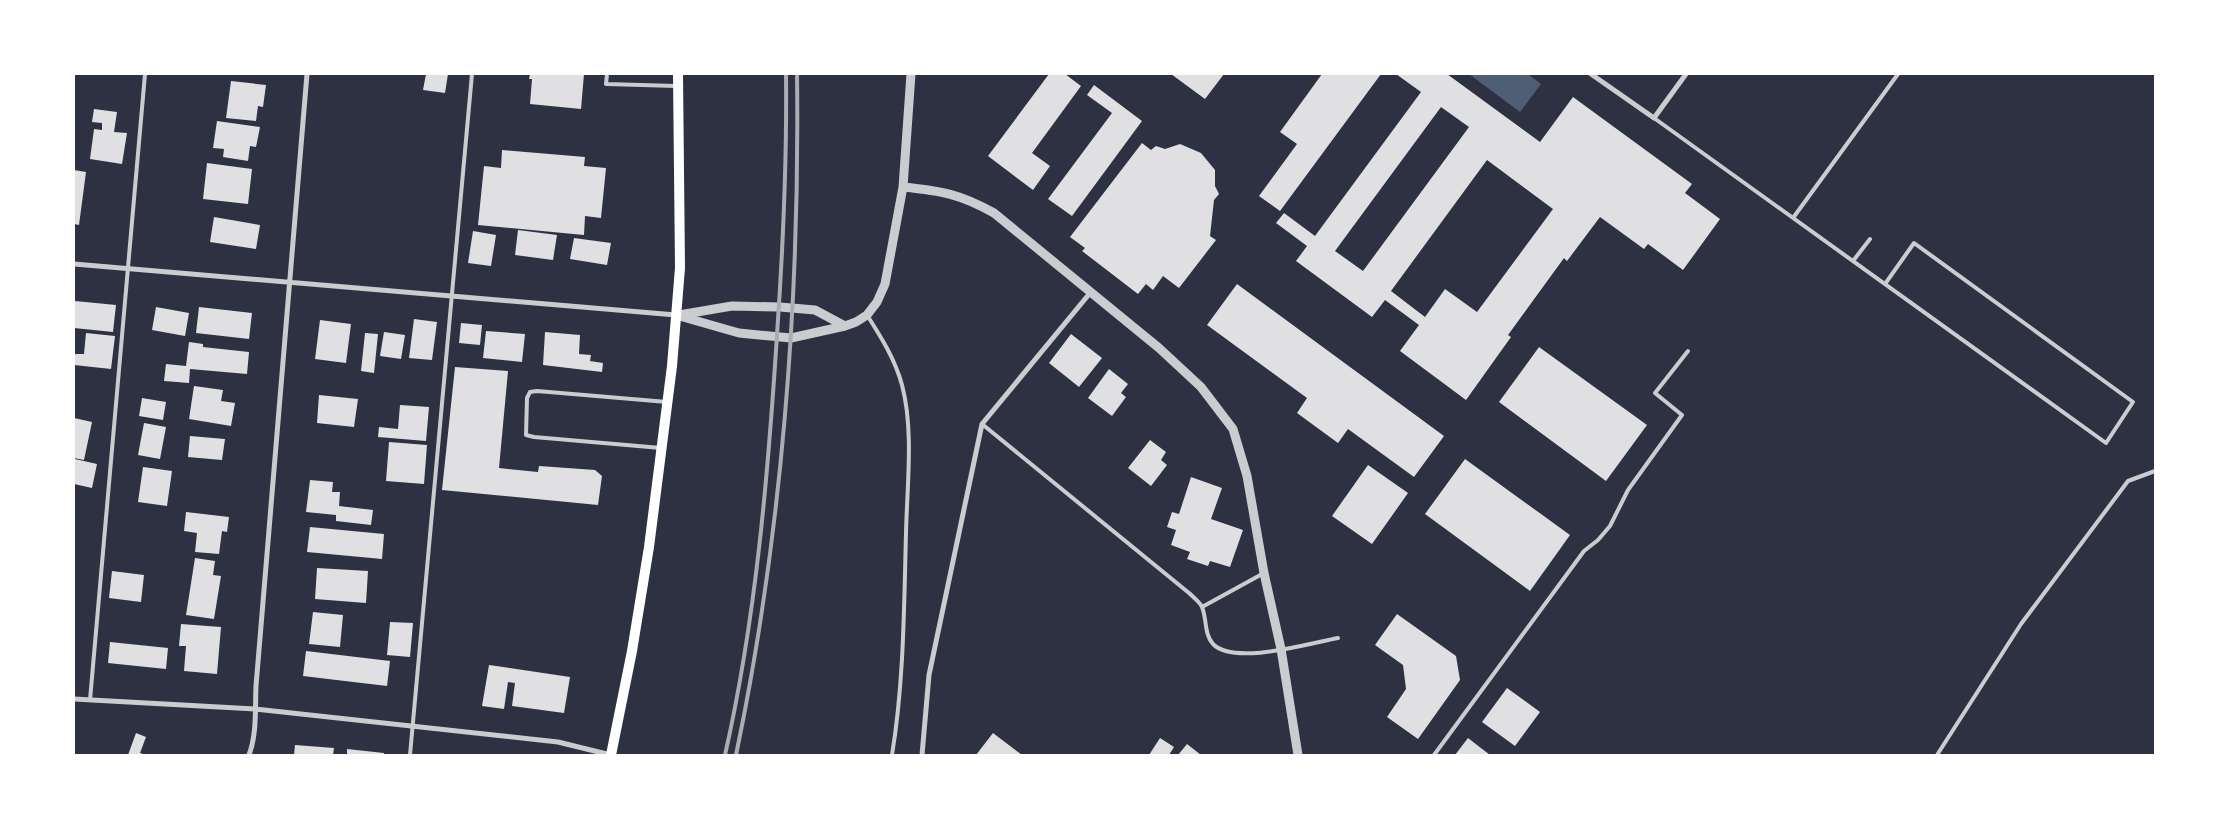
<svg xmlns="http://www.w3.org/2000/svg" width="2229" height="829" font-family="'Noto Sans',sans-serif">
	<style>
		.water { fill: #4f5d75 }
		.building { fill: #e0e0e3; fill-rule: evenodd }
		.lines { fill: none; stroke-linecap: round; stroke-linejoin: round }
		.service { stroke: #caccd0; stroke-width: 4 }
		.minor { stroke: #caccd0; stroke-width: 5 }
		.tertiary { stroke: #caccd0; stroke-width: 9 }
		.secondary { stroke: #fff; stroke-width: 10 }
		.rail { stroke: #abadb3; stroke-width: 4 }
	</style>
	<rect width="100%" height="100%" fill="#2d3142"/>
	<path class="water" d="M 1469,74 L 1528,74 L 1541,84 L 1520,112 Z"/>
	<path class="building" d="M 426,74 L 448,74 L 445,93 L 423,90 Z
		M 530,74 L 584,74 L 581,109 L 530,104 L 532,79 L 529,79 Z
		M 1049,74 L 1065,74 L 1081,86 L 1032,153 L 1050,166 L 1033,190 L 988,156 Z
		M 1171,74 L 1224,74 L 1205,99 Z
		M 1322,74 L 1381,74 L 1280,211 L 1259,196 L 1297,144 L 1280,132 Z
		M 1396,74 L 1447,74 L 1540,142 L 1573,97 L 1692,184 L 1685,193 L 1720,219 L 1683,270 L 1648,244 L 1644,249 L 1600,217 L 1567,261 L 1564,258 L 1508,335 L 1511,337 L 1466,400 L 1400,351 L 1419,325 L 1385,300 L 1372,317 L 1296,261 L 1307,246 L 1276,223 L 1284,213 L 1315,236 L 1421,92 ZM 1441,107 L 1469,127 L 1363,271 L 1335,251 ZM 1487,160 L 1553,209 L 1477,312 L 1445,289 L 1425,317 L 1391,291 Z
		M 231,81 L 266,85 L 263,107 L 258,106 L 256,121 L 226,118 Z
		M 1094,85 L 1142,121 L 1072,216 L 1048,199 L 1112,113 L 1087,95 Z
		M 94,109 L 117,112 L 114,132 L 127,133 L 122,164 L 90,159 L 94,129 L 102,130 L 102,123 L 92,122 Z
		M 217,121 L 260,127 L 256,147 L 250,146 L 248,161 L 223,157 L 224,149 L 213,148 Z
		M 1142,143 L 1151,150 L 1156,146 L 1165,149 L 1180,144 L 1201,153 L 1215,170 L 1215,186 L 1219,194 L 1214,200 L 1210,236 L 1216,240 L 1179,288 L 1163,276 L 1153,290 L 1146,284 L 1138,294 L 1082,251 L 1085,248 L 1070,237 Z
		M 502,150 L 585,157 L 584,166 L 606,168 L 601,218 L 585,216 L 584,235 L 478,225 L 484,166 L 501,168 Z
		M 207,163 L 252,169 L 248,204 L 203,199 Z
		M 74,170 L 86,172 L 79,225 L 74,224 Z
		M 214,217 L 260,225 L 256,249 L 210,242 Z
		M 518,230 L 557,235 L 553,260 L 515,255 Z
		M 473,231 L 496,235 L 491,266 L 468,263 Z
		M 574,238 L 611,243 L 607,265 L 570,259 Z
		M 1237,284 L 1444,436 L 1414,477 L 1348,429 L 1338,443 L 1297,413 L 1307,398 L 1207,325 Z
		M 75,301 L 116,305 L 113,332 L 74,328 Z
		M 156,307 L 189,313 L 185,336 L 152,330 Z
		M 199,307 L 252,313 L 249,339 L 196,333 Z
		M 414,319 L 437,322 L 432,360 L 409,358 Z
		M 320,320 L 351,324 L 346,363 L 315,359 Z
		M 461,323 L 482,325 L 480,345 L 459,343 Z
		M 486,331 L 525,334 L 522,362 L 483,358 Z
		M 384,332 L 405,335 L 401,359 L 380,356 Z
		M 545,332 L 580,335 L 579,354 L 591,355 L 590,361 L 603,363 L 602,372 L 543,365 Z
		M 86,333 L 115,336 L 111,369 L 74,365 L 75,354 L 84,354 Z
		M 365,333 L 378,334 L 374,373 L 361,371 Z
		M 1071,334 L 1102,358 L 1079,387 L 1049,363 Z
		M 189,342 L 203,344 L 203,347 L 249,352 L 247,374 L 190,369 L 189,383 L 164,381 L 166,364 L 186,366 Z
		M 1539,347 L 1647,425 L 1606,481 L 1499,402 Z
		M 455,367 L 508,371 L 499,468 L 538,472 L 539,466 L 595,470 L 602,476 L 598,505 L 442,490 Z
		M 1109,369 L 1128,384 L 1121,393 L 1126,397 L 1112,416 L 1088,398 Z
		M 194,386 L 223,390 L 221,401 L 235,403 L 231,426 L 189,419 Z
		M 319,395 L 358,399 L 354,427 L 317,423 Z
		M 142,398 L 166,402 L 163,420 L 139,416 Z
		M 400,405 L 429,407 L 426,441 L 378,437 L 379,427 L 398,429 Z
		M 74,418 L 92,422 L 84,460 L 74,458 Z
		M 144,423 L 166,427 L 160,459 L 138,455 Z
		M 190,436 L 225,439 L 222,460 L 188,457 Z
		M 1150,440 L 1166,452 L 1161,460 L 1167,465 L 1151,486 L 1128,468 Z
		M 389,442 L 427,445 L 424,484 L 386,481 Z
		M 75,459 L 97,464 L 92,488 L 74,484 Z
		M 1465,459 L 1570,535 L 1530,591 L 1425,514 Z
		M 1368,465 L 1408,493 L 1372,544 L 1332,516 Z
		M 143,467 L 172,471 L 167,506 L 138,502 Z
		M 1191,477 L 1222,488 L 1211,519 L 1243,530 L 1230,567 L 1210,561 L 1208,566 L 1187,559 L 1190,552 L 1171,545 L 1176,530 L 1167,527 L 1172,512 L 1179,514 Z
		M 310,480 L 333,482 L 332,492 L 340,492 L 339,506 L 373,510 L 371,525 L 336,521 L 336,515 L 306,512 Z
		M 186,512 L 229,517 L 227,532 L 222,531 L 219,554 L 195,552 L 197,533 L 184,531 Z
		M 310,527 L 384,534 L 382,559 L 307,552 Z
		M 195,558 L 215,561 L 213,575 L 221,576 L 214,619 L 186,615 Z
		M 317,568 L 368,571 L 366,603 L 315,599 Z
		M 112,571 L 144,575 L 141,602 L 109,598 Z
		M 313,612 L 343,615 L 340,647 L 309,644 Z
		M 1397,614 L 1456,656 L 1460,680 L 1418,739 L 1387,717 L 1406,689 L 1403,665 L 1375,645 Z
		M 390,622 L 413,623 L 410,657 L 387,655 Z
		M 181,624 L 221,627 L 217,674 L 184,671 L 186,646 L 179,646 Z
		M 110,642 L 168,648 L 166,669 L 108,663 Z
		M 306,651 L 390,661 L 387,686 L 303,676 Z
		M 489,665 L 570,677 L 564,713 L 512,706 L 515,683 L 508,682 L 504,709 L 482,706 Z
		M 1507,688 L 1540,712 L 1515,746 L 1482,722 Z
		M 136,733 L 146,737 L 140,753 L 146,755 L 128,755 Z
		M 993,733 L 1022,755 L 976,755 Z
		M 1160,738 L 1174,747 L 1169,755 L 1149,755 Z
		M 1468,738 L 1490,755 L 1455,755 Z
		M 1187,744 L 1201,755 L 1178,755 Z
		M 295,745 L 334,748 L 333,755 L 294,755 Z
		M 347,749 L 384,753 L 384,755 L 347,755 Z"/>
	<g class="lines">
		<path class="service" d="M 607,74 L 606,84 L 676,86
			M 1654,118 L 2106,443 L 2133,402 L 1914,243 L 1885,284
			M 1793,218 L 1898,74
			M 1853,261 L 1870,239
			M 867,315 C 881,337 895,359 902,385 C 914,430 907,486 906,533 C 904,606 904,682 892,755
			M 982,424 L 1189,593 C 1193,597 1200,602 1202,607 C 1207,619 1204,634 1213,644 C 1234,666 1311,643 1338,638
			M 661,448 L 534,437 L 526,435 L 527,398 L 530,392 L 537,391 L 667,402
			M 1202,607 L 1264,573
			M 90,700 L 145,74
			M 410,755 L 472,74
			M 1434,755 L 1584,551 L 1598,540 L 1610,526 L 1628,490 L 1682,415 L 1655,393 L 1688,351
			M 1937,755 L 2021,624 L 2128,481 L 2155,471"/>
		<path class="minor" d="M 1591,74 L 1654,118 L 1686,74
			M 74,264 L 676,315
			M 74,699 L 255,709 L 558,742 L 611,755
			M 249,755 C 257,734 255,709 256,686 L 307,74
			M 922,755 L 929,675 L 982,424 L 1090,293"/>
		<path class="tertiary" d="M 903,187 C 942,191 960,194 994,213 L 1159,348 L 1201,387 L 1233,429 L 1247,476 L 1264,573 L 1281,649 L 1298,755
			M 676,315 L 739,333 L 791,338 L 845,326 L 856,322 L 867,315 L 877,302 L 885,284 L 903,187 L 911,74
			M 679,315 L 732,306 L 780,307 L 815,310 L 845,326"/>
		<path class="secondary" d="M 611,755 L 632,651 L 649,547 L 672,366 L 680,268 L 678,74"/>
		<path class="rail" d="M 725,755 C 756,618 768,475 777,335 C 783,248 787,161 786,74
			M 736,755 C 782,536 800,298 797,74"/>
	</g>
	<rect width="2229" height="829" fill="none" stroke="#ffffff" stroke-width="150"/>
</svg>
